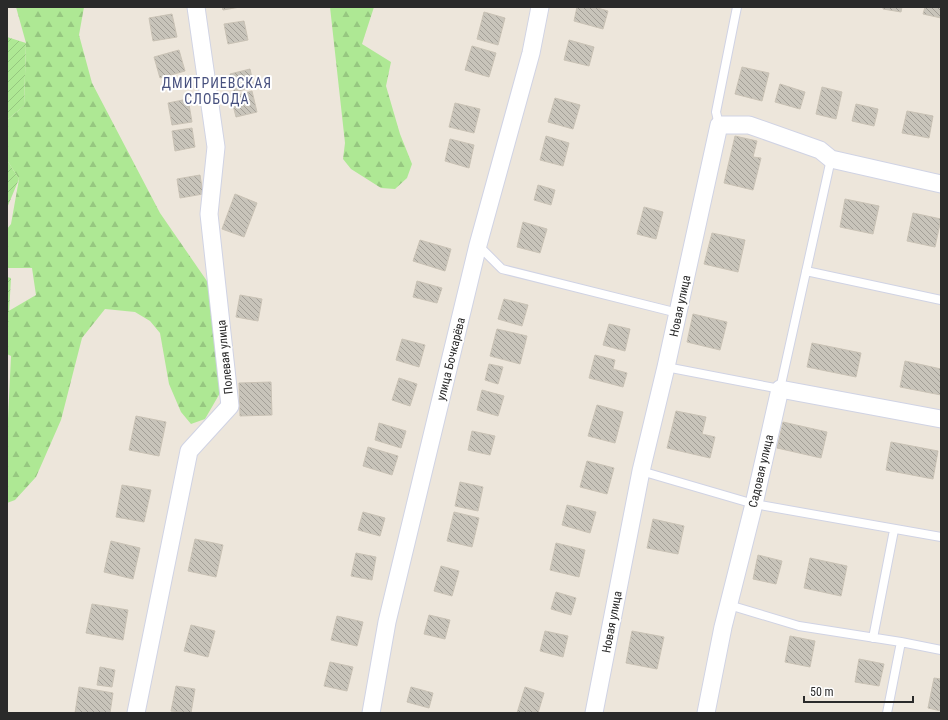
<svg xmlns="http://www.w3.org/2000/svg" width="948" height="720" font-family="'Roboto Condensed',sans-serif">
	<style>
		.forest { fill: url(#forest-firs) }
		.garden { fill: url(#garden-furrows) }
		.building { fill: url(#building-back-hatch); stroke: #c9c2b5 }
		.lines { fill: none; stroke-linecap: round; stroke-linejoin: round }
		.service-casing { stroke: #d0d3e4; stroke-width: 10 }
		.minor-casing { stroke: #d0d3e4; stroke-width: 19 }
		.service { stroke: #fff; stroke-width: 8 }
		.minor { stroke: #fff; stroke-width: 17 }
		.labels { text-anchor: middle; stroke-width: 4; stroke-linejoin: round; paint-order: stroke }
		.street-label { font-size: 12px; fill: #2a2a2a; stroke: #fff }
		.quarter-label { font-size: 14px; letter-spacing: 1px; fill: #47507e; stroke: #fff }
	</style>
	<defs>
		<pattern id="forest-firs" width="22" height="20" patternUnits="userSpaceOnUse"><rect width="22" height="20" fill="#aee894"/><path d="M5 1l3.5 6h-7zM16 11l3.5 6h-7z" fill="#96c780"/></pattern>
		<pattern id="garden-furrows" width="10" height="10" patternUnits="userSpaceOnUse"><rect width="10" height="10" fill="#aee894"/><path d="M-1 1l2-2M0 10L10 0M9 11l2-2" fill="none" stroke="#96c780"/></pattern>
		<pattern id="building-back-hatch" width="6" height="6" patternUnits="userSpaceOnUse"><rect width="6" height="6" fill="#c8c4ba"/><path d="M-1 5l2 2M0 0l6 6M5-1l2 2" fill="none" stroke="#a39f97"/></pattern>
	</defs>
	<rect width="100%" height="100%" fill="#ede6db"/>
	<path class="forest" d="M 16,7 L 84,7 L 79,35 L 92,83 L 160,213 L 209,284 L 222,377 L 220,393 L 205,419 L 191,424 L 181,412 L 169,384 L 160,333 L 150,321 L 135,312 L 105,309 L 82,338 L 61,420 L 36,477 L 15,500 L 7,503 L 7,440 L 11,356 L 7,354 L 7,312 L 36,295 L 32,268 L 7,268 L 7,229 L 11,224 L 19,179 L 7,160 L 7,120 L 24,106 L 26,43 Z
		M 330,7 L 374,7 L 362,44 L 391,62 L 386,86 L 400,134 L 412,164 L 407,178 L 395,189 L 381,188 L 351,169 L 343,159 L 345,143 Z"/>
	<path class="garden" d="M 7,37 L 26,43 L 24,106 L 7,120 Z
		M 7,160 L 19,179 L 7,208 Z
		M 7,277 L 11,278 L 7,349 Z"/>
	<path class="building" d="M 222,7 L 240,7 L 223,10 Z
		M 577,7 L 594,7 L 608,11 L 603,29 L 574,21 Z
		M 883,7 L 902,7 L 901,12 L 883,9 Z
		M 925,7 L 941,7 L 941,18 L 923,14 Z
		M 484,12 L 505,18 L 498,45 L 477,39 Z
		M 172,14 L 177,37 L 153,41 L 149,18 Z
		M 244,21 L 248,40 L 228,44 L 224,24 Z
		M 569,40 L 594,47 L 589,66 L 564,60 Z
		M 472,46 L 496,53 L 489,77 L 465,70 Z
		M 179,50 L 185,71 L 160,78 L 154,57 Z
		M 742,67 L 769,73 L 762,101 L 735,94 Z
		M 250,69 L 254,87 L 234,92 L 230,74 Z
		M 780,84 L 805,92 L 800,109 L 775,102 Z
		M 822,87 L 842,92 L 836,119 L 816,114 Z
		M 252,91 L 257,112 L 236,117 L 231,97 Z
		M 555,98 L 580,105 L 573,129 L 548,122 Z
		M 188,99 L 192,122 L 172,125 L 168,103 Z
		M 455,103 L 480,109 L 474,133 L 449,127 Z
		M 856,104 L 878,109 L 874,126 L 852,121 Z
		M 907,111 L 933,116 L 929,138 L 902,133 Z
		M 192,128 L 195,147 L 175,151 L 172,131 Z
		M 546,136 L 569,143 L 563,166 L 540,160 Z
		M 735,136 L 757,141 L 753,157 L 761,158 L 753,190 L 724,183 Z
		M 450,139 L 474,145 L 469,168 L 445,161 Z
		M 200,175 L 203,194 L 180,198 L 177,179 Z
		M 538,185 L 555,190 L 551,205 L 534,200 Z
		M 235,194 L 257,203 L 244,237 L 222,229 Z
		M 845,199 L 879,206 L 873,234 L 840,227 Z
		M 644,207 L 663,212 L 656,239 L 637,234 Z
		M 913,213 L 941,219 L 935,247 L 907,241 Z
		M 523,222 L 547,229 L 540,253 L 517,247 Z
		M 712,233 L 745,240 L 738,272 L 704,264 Z
		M 420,240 L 451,249 L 445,271 L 413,261 Z
		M 417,281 L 442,288 L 437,303 L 413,297 Z
		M 240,295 L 262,299 L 258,321 L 236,317 Z
		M 504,299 L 528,305 L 522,326 L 498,319 Z
		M 693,314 L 727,322 L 720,350 L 687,342 Z
		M 609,324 L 630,329 L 625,351 L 603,345 Z
		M 497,329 L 527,336 L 520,364 L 490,356 Z
		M 402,339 L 425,345 L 419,367 L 396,360 Z
		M 812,343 L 861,353 L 856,377 L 807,367 Z
		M 595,355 L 615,360 L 613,369 L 627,373 L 623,387 L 589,378 Z
		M 905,361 L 941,369 L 941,395 L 900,387 Z
		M 489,364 L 503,367 L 498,384 L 485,380 Z
		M 399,378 L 417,384 L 410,406 L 392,400 Z
		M 271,382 L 272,415 L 240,416 L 239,383 Z
		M 482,390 L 504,396 L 498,416 L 477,410 Z
		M 597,405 L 623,412 L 615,443 L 588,436 Z
		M 676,411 L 706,417 L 702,434 L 715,437 L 710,458 L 667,448 Z
		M 136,416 L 166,422 L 159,456 L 129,450 Z
		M 783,422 L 827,432 L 821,458 L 777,448 Z
		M 379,423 L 406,431 L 401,448 L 375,440 Z
		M 472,431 L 495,436 L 490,455 L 468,450 Z
		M 891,442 L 938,451 L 933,479 L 886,470 Z
		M 368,447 L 398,456 L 392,475 L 363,466 Z
		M 587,461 L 614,468 L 607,494 L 580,487 Z
		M 460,482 L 483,487 L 478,511 L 455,506 Z
		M 122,485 L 151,490 L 144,522 L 116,517 Z
		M 567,505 L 596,512 L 590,533 L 562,525 Z
		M 363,512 L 385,518 L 380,536 L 358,530 Z
		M 454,512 L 479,518 L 472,547 L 447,541 Z
		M 653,519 L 684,526 L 678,554 L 647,548 Z
		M 195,539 L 223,545 L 216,577 L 188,571 Z
		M 111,541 L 140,548 L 133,579 L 104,572 Z
		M 556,543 L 585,550 L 579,577 L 550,570 Z
		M 356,553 L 376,557 L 372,580 L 351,576 Z
		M 758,555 L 782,561 L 776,584 L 753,579 Z
		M 810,558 L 847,566 L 841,596 L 804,588 Z
		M 441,566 L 459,571 L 452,596 L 434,591 Z
		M 556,592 L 576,598 L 571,615 L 551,609 Z
		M 92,604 L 128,610 L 123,640 L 86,633 Z
		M 429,615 L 450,620 L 445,639 L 424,634 Z
		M 337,616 L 363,622 L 357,646 L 331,640 Z
		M 191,625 L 215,631 L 208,657 L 184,651 Z
		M 545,631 L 568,636 L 563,657 L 540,651 Z
		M 632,631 L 664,637 L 657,669 L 626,663 Z
		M 790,636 L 815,641 L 810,667 L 785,662 Z
		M 859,659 L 884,664 L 879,686 L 855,682 Z
		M 330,662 L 353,667 L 347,691 L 324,686 Z
		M 100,667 L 115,670 L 112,687 L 97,685 Z
		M 934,678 L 941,679 L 941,711 L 928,708 Z
		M 176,686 L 195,689 L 191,713 L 171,711 Z
		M 79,687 L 113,693 L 110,713 L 75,713 Z
		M 411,687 L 433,693 L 429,708 L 407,702 Z
		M 525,687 L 544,693 L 538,713 L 517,713 Z"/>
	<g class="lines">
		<defs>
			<path id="service" d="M 719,125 L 716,112 L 737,7
				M 478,245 L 502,269 L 678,313
				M 806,271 L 941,300
				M 666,367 L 780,389 L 831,159
				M 641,471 L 754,504 L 941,537
				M 729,605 L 799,626 L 901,642 L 941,650
				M 873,638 L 894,530
				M 887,713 L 901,642"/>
			<path id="minor" d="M 136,713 L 189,451 L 230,406 L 209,214 L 216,147 L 196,7
				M 371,713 L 387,622 L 478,245 L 531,53 L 540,7
				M 594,713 L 641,471 L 666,367 L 719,125 L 749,125 L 820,150 L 831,159 L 941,184
				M 706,713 L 723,627 L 754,504 L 780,389 L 941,419"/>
		</defs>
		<use href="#service" class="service-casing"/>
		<use href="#minor" class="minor-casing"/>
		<use href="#service" class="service"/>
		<use href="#minor" class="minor"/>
	</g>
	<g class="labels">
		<g class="street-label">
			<text transform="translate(680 306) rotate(-78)" y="4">Новая улица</text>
			<text transform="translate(225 357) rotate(-96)" y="4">Полевая улица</text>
			<text transform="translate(451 359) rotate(-76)" y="4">улица Бочкарёва</text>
			<text transform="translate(761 471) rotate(-77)" y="4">Садовая улица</text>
			<text transform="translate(612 622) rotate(-79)" y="4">Новая улица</text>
		</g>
		<g class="quarter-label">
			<text x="217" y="88">ДМИТРИЕВСКАЯ<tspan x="217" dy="16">СЛОБОДА</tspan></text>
		</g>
	</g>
	<rect width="948" height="720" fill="none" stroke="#2a2a2a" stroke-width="16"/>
	<path d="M804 696v6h109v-6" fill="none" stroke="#2a2a2a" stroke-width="2"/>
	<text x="810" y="696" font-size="12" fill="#2a2a2a" stroke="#ffffff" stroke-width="3" paint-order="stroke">50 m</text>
</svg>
